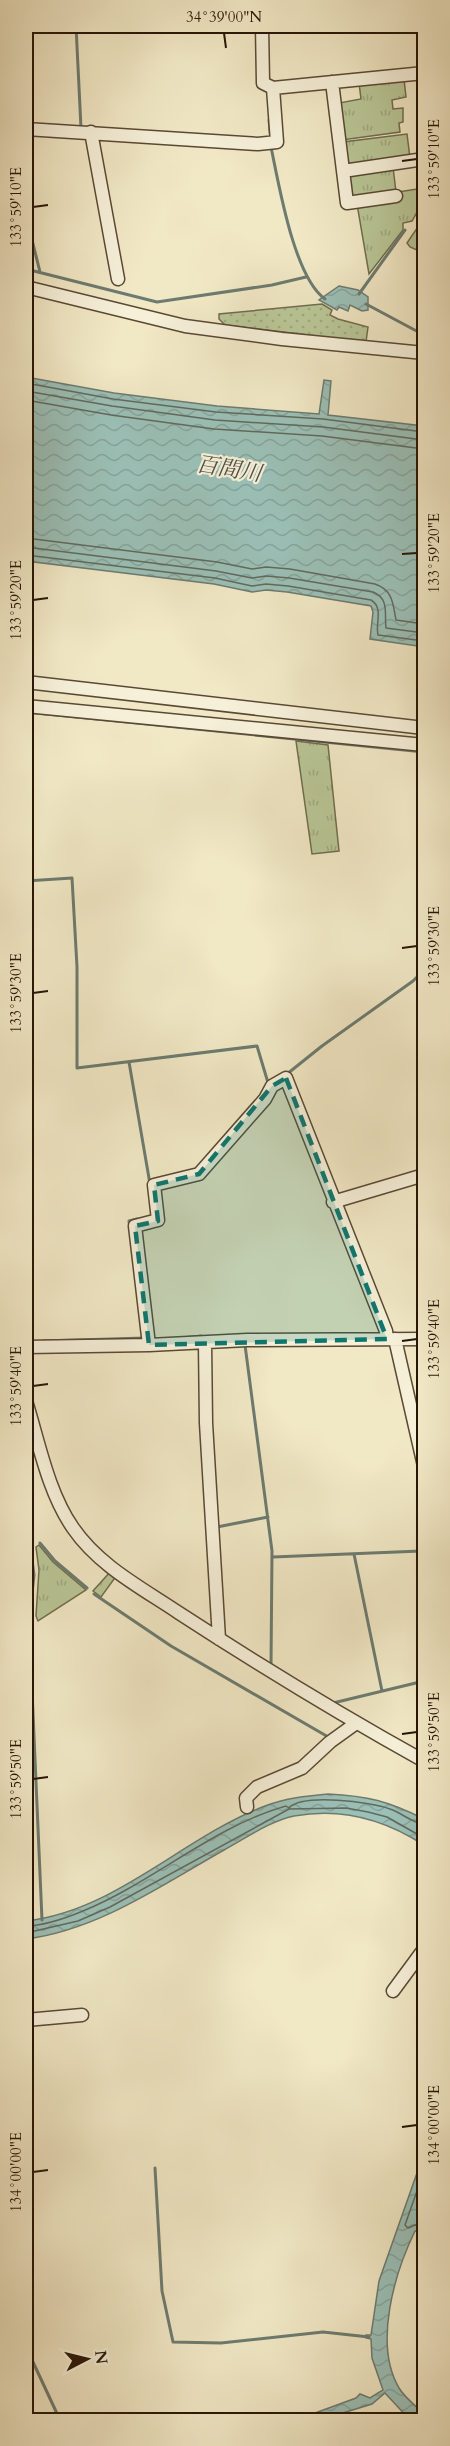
<svg xmlns="http://www.w3.org/2000/svg" width="450" height="2446" font-family="Cardo,'Noto Serif JP',serif">
	<style>
		.grass { fill: url(#grass-tufts); stroke: #706d4e; stroke-width: 1.5 }
		.park { fill: url(#park-dots); stroke: #706d4e; stroke-width: 1.5 }
		.water { fill: url(#water-waves); stroke: #6d7b70; stroke-width: 1.5 }
		.lines { fill: none; stroke-linecap: round; stroke-linejoin: round }
		.shore { stroke: #616a5e; stroke-width: 1.5 }
		.stream { stroke: #6d7b70; stroke-width: 3 }
		.minor-casing { stroke: #5a4935; stroke-width: 15 }
		.minor { stroke: #f6f0d9; stroke-width: 12 }
		.marked { fill: #0f766e; fill-opacity: 0.2; stroke: #0f766e; stroke-width: 4.5; stroke-dasharray: 12 8; stroke-linejoin: round }
		.ticks { fill: none; stroke: #271405; stroke-width: 2 }
		.labels { text-anchor: middle; stroke-width: 4.5; stroke-linejoin: round; paint-order: stroke }
		.water-label { font-size: 22px; font-style: italic; fill: #505043; stroke: #f6f0d9 }
		.neatline { fill: none; stroke: #271405; stroke-width: 2 }
		.ticks-label { font-size: 15px; text-anchor: middle; fill: #271405 }
	</style>
	<defs>
		<pattern id="grass-tufts" width="24" height="20" patternUnits="userSpaceOnUse" patternTransform="scale(1.5)"><rect width="24" height="20" fill="#b9c696"/><path d="M3 7l-1-3M5 7V3M7 7l1-3M15 17l-1-3M17 17v-4M19 17l1-3" fill="none" stroke="#9fa980"/></pattern>
		<pattern id="park-dots" width="8" height="8" patternUnits="userSpaceOnUse" patternTransform="scale(1.5)"><rect width="8" height="8" fill="#b9c696"/><path d="M2 2h.1M6 6h.1" fill="none" stroke="#9fa980" stroke-width="1.8" stroke-linecap="round"/></pattern>
		<pattern id="water-waves" width="16" height="10" patternUnits="userSpaceOnUse" patternTransform="scale(1.5)"><rect width="16" height="10" fill="#9bc0b7"/><path d="M0 5q4-4 8 0t8 0" fill="none" stroke="#86a49c"/></pattern>
	</defs>
	<rect width="100%" height="100%" fill="#f1e8c5"/>
	<filter id="stains"><feTurbulence type="fractalNoise" baseFrequency=".00333" numOctaves="4"/><feColorMatrix values="0 0 0 0 .2 0 0 0 0 .09 0 0 0 0 .02 0 0 0 .5 -.17"/></filter>
	<radialGradient id="worn" r=".72"><stop offset=".6" stop-color="#630" stop-opacity="0"/><stop offset="1" stop-color="#630" stop-opacity=".3"/></radialGradient>
	<path class="grass" d="M 404,79 L 406,97 L 392,100 L 393,109 L 403,108 L 403,122 L 399,123 L 400,132 L 342,140 L 339,103 L 361,99 L 359,83 Z
		M 407,134 L 410,158 L 348,168 L 343,142 Z
		M 393,167 L 396,192 L 351,197 L 348,175 Z
		M 417,189 L 419,192 L 421,205 L 412,221 L 403,223 L 403,230 L 369,274 L 357,204 L 398,192 Z
		M 424,218 L 424,253 L 410,247 L 407,243 Z
		M 296,741 L 328,745 L 339,851 L 312,854 Z
		M 39,1545 L 53,1562 L 86,1590 L 38,1621 L 36,1616 L 39,1570 L 36,1547 Z
		M 111,1571 L 117,1575 L 101,1597 L 93,1591 Z"/>
	<path class="park" d="M 322,304 L 332,310 L 330,315 L 338,319 L 368,327 L 366,342 L 225,325 L 219,319 L 219,314 Z"/>
	<path class="water" d="M 339,286 L 358,290 L 368,297 L 368,310 L 362,311 L 350,305 L 348,311 L 339,307 L 337,310 L 319,300 Z
		M 26,377 L 114,393 L 217,406 L 319,414 L 324,380 L 331,381 L 328,415 L 424,426 L 424,647 L 370,639 L 373,612 L 371,606 L 287,592 L 266,590 L 252,592 L 214,584 L 26,561 Z
		M 328,1794 C 368,1796 388,1801 424,1819 L 424,1845 C 384,1819 342,1807 294,1816 C 270,1821 246,1838 224,1850 C 162,1885 98,1930 26,1939 L 26,1921 C 116,1911 183,1837 265,1806 C 286,1798 306,1796 328,1794 Z
		M 424,2153 L 424,2208 L 422,2215 L 424,2217 L 424,2233 L 415,2231 C 395,2272 373,2344 399,2388 C 405,2398 416,2406 424,2414 L 424,2420 L 410,2420 L 385,2393 L 372,2404 L 320,2420 L 296,2420 L 356,2398 L 360,2394 L 370,2398 L 383,2390 L 372,2358 L 371,2339 L 366,2338 L 366,2335 L 371,2335 L 379,2281 Z"/>
	<g class="lines">
		<path class="shore" d="M 26,383 L 113,399 L 216,412 L 323,419 L 424,432
			M 26,391 L 112,406 L 215,420 L 323,427 L 424,440
			M 26,400 L 111,415 L 214,429 L 322,436 L 424,449
			M 26,538 L 217,562 L 252,569 L 266,567 L 290,569 L 375,584 C 393,590 393,604 396,620 L 424,624
			M 26,547 L 216,571 L 252,578 L 266,576 L 289,578 L 373,592 C 390,599 384,614 386,628 L 424,633
			M 26,555 L 215,578 L 252,586 L 266,584 L 288,586 L 371,600 C 384,608 375,623 378,635 L 424,641
			M 26,1926 C 44,1926 66,1918 83,1911 C 152,1883 214,1826 286,1806 L 289,1808 C 303,1793 371,1802 390,1809 C 402,1813 412,1823 424,1824
			M 26,1933 L 78,1921 L 110,1907 L 289,1809 L 346,1808 L 368,1812 L 387,1817 L 424,1838
			M 424,2171 L 405,2225 L 408,2228 L 415,2225 L 424,2227"/>
		<path class="stream" d="M 76,26 L 81,128
			M 269,120 L 271,141
			M 271,147 C 279,185 294,277 325,299
			M 26,216 L 40,272
			M 26,269 L 157,302 L 272,285 L 306,277
			M 359,294 L 405,230
			M 366,304 L 424,335
			M 26,712 L 424,752
			M 26,881 L 72,878 L 77,967 L 77,1068 L 257,1046 L 269,1086
			M 129,1062 L 150,1184
			M 287,1074 L 322,1046 L 413,981 L 424,970
			M 130,1229 L 129,1221 L 137,1219
			M 183,1338 L 201,1336
			M 43,1341 L 145,1338
			M 245,1345 L 272,1551 L 271,1666
			M 26,1387 L 29,1398
			M 26,1510 L 31,1525
			M 217,1527 L 268,1517
			M 40,1543 L 55,1561 L 87,1588
			M 30,1544 L 34,1575 L 29,1621 L 42,1920
			M 354,1554 L 382,1691
			M 273,1557 L 421,1551
			M 94,1594 L 171,1646 L 330,1738
			M 333,1703 L 424,1681
			M 155,2168 L 162,2291 L 173,2342 L 221,2343 L 323,2332 L 369,2337
			M 26,2347 L 60,2420"/>
		<defs>
			<path id="minor" d="M 262,26 L 263,83 L 273,88 L 424,73
				M 332,82 L 347,203 L 396,196
				M 26,129 L 258,144 L 277,142 L 273,88
				M 91,132 L 118,279
				M 343,171 L 424,159
				M 26,287 L 185,326 L 282,339 L 424,353
				M 26,682 L 424,728
				M 26,706 L 424,745
				M 333,1202 L 424,1175
				M 395,1339 L 424,1466
				M 205,1343 L 206,1423 L 219,1639
				M 149,1345 L 135,1226 L 158,1220 L 154,1185 L 199,1174 L 265,1099 L 272,1086 L 286,1078 L 386,1331 L 387,1339
				M 26,1347 L 149,1345 L 247,1340 L 424,1339
				M 26,1401 C 39,1443 48,1492 73,1528 C 99,1566 142,1588 179,1613 C 259,1665 341,1715 424,1761
				M 247,1807 L 246,1798 L 257,1787 L 302,1768 L 330,1742 L 355,1724
				M 393,1991 L 424,1949
				M 26,2020 L 82,2015"/>
		</defs>
		<use href="#minor" class="minor-casing"/>
		<use href="#minor" class="minor"/>
	</g>
	<path class="marked" d="M 286,1078 L 387,1339 L 149,1345 L 135,1226 L 158,1221 L 154,1185 L 199,1174 L 272,1086 Z"/>
	<path class="ticks" d="M 224,33 L 226,48M 402,161 L 417,159M 33,207 L 48,205M 402,554 L 417,553M 33,600 L 48,598M 402,948 L 417,946M 33,993 L 48,991M 402,1341 L 417,1339M 33,1386 L 48,1384M 402,1734 L 417,1732M 33,1779 L 48,1777M 402,2127 L 417,2125M 33,2172 L 48,2170"/>
	<g class="labels">
		<g class="water-label">
			<text transform="translate(229 468) rotate(9)" y="8">百間川</text>
		</g>
	</g>
	<rect width="450" height="2446" fill="none" stroke="#f1e8c5" stroke-width="66"/>
	<g transform="translate(87 2359) rotate(83)" stroke="#f6f0d9" stroke-width="4.5" paint-order="stroke">
	<path d="M0-4.5L10 22L0 15L-10 22Z" fill="#271405"/>
	<text y="-9" font-size="16" font-weight="bold" text-anchor="middle" fill="#271405">N</text>
	</g>
	<rect x="33" y="33" width="384" height="2380" class="neatline"/>
	<g class="ticks-label">
		<text x="224" y="22">34°39'00"N</text>
		<text transform="translate(434 159) rotate(-90)" y="5">133°59'10"E</text>
		<text transform="translate(16 207) rotate(-90)" y="5">133°59'10"E</text>
		<text transform="translate(434 553) rotate(-90)" y="5">133°59'20"E</text>
		<text transform="translate(16 600) rotate(-90)" y="5">133°59'20"E</text>
		<text transform="translate(434 946) rotate(-90)" y="5">133°59'30"E</text>
		<text transform="translate(16 993) rotate(-90)" y="5">133°59'30"E</text>
		<text transform="translate(434 1339) rotate(-90)" y="5">133°59'40"E</text>
		<text transform="translate(16 1386) rotate(-90)" y="5">133°59'40"E</text>
		<text transform="translate(434 1732) rotate(-90)" y="5">133°59'50"E</text>
		<text transform="translate(16 1779) rotate(-90)" y="5">133°59'50"E</text>
		<text transform="translate(434 2125) rotate(-90)" y="5">134°00'00"E</text>
		<text transform="translate(16 2172) rotate(-90)" y="5">134°00'00"E</text>
	</g>
	<rect width="100%" height="100%" filter="url(#stains)"/>
	<rect width="100%" height="100%" fill="url(#worn)"/>
</svg>
